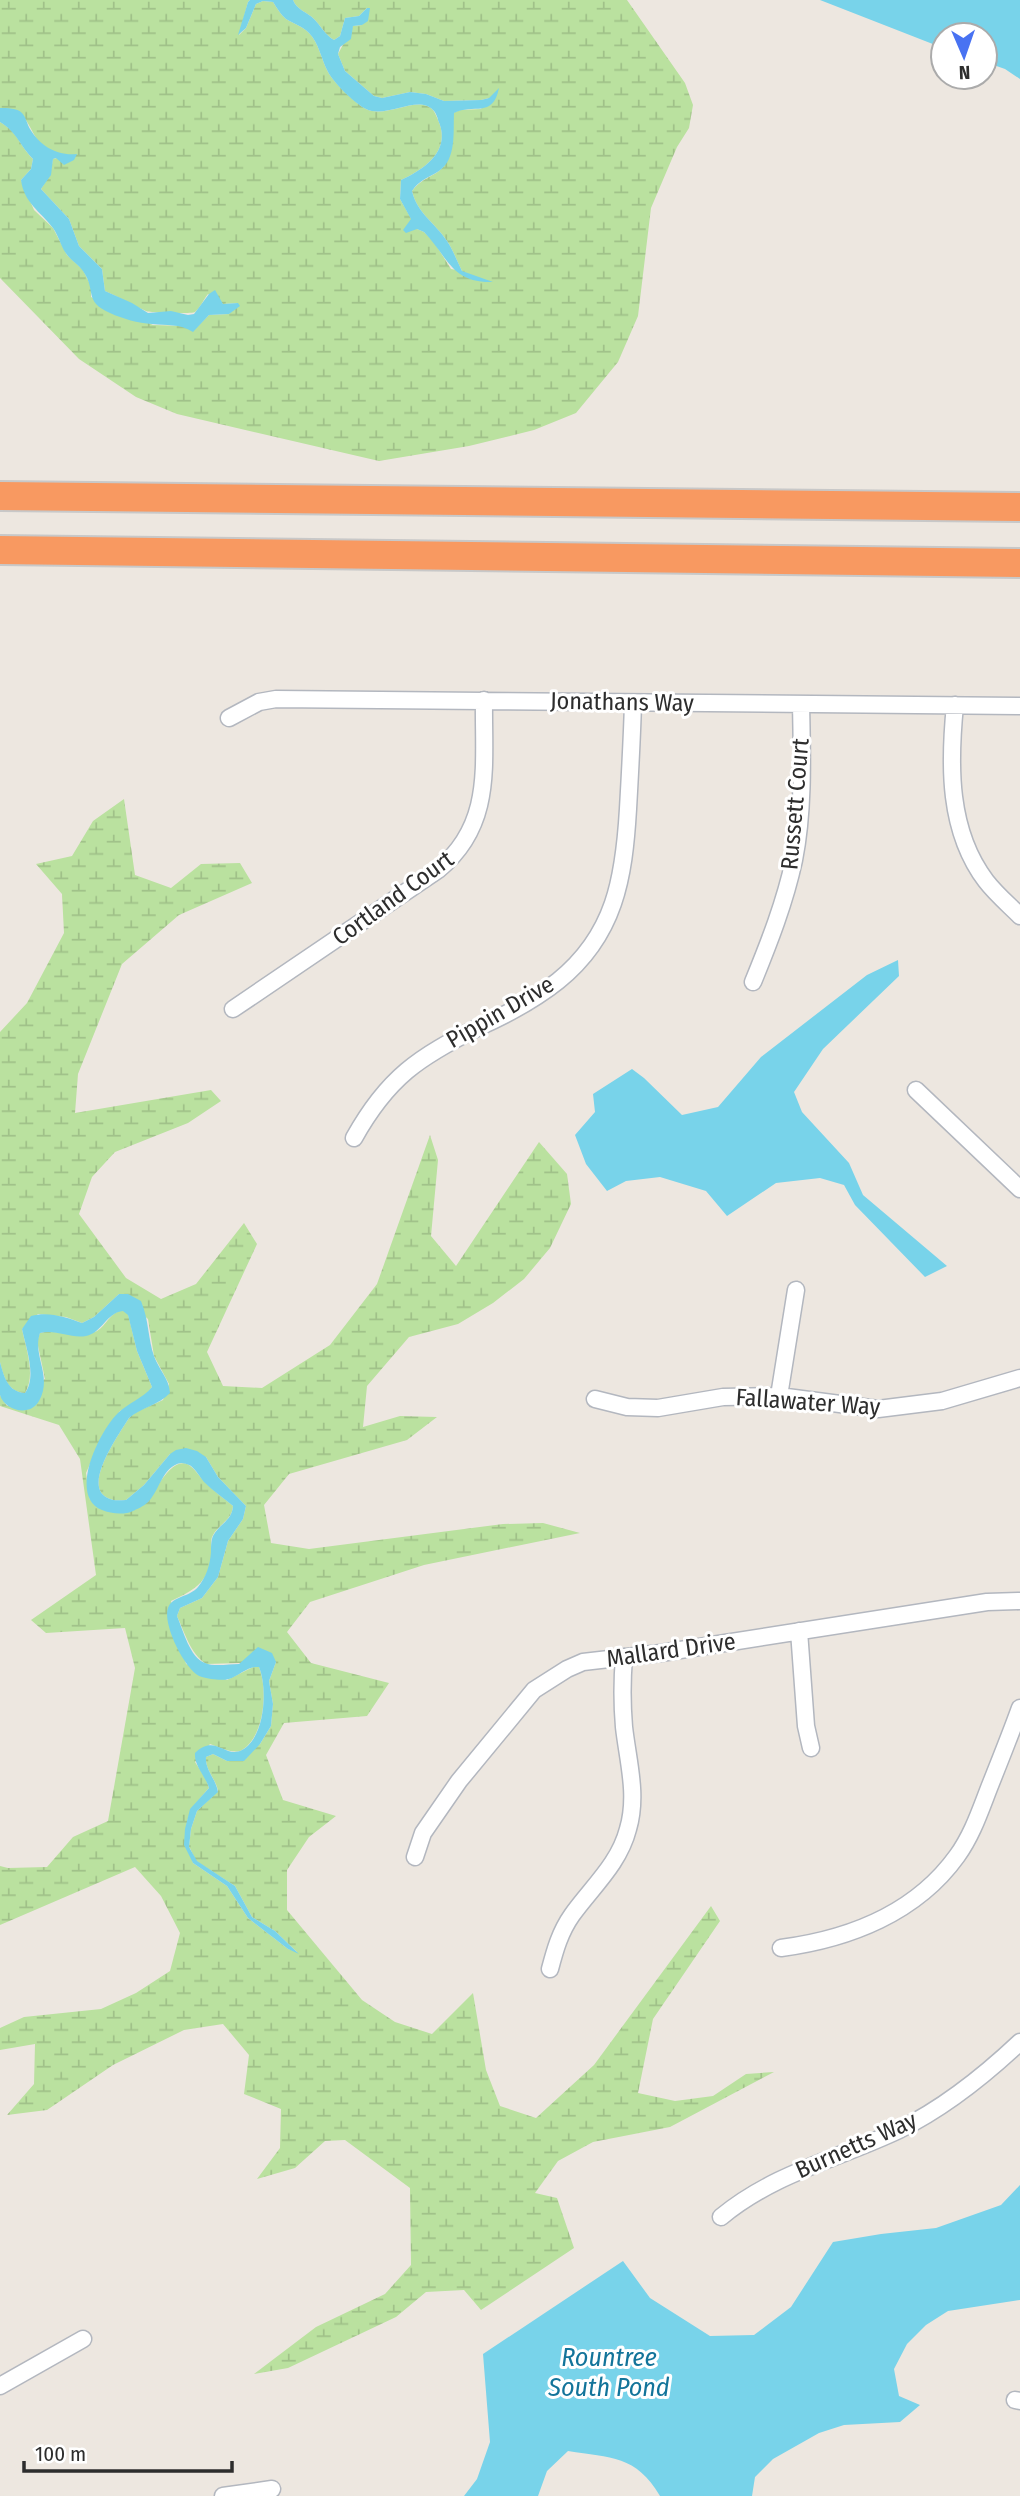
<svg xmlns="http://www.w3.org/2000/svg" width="1020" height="2496" font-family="'Fira Sans Condensed',sans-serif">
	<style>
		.wetland { fill: url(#wetland-marsh) }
		.water { fill: #78d3ea }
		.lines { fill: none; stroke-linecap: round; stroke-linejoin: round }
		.minor-casing { stroke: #b3b7bf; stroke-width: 19 }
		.motorway-casing { stroke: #c8c8c8; stroke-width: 32 }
		.minor { stroke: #fff; stroke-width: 16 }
		.motorway { stroke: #f89961; stroke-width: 28 }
		.labels { text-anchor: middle; stroke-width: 6; stroke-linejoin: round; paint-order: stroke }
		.street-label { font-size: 24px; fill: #2d2d2d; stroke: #fff }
		.water-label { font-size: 26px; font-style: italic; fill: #13749a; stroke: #fff }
	</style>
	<defs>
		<pattern id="wetland-marsh" width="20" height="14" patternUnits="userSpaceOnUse" patternTransform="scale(1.75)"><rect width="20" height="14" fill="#bae19f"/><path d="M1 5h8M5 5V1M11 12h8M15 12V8" fill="none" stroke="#a0c189"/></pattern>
	</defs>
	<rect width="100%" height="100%" fill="#ede7e0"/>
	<path class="wetland" d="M 0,0 L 250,0 L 248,2 L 239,35 L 246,28 L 256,4 L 263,1 L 273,2 C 277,8 281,15 286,19 C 294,24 302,26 309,33 C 319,43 321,59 328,72 C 334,83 355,103 366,109 C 388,119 418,94 433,110 C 434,111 438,119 438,120 C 452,150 425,169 401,180 L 400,199 L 417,229 L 424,232 L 434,242 L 451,269 L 462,271 C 457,261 453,250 447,241 C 435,223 417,213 412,191 C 420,180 429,178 439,171 C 454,160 453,129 453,113 L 460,110 L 481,109 L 496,88 L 489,98 L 481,100 L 444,101 L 426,94 L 410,92 L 382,98 L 374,96 L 345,71 L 338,54 L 353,26 L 362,25 L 367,8 L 359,16 L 345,18 L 340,36 L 334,40 C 325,35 321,26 314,19 C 307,12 297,10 293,0 L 627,0 L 685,83 L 693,105 L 689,128 L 677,147 L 651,208 L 638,316 L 618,362 L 576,413 L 534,430 L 469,446 L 379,461 L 177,414 L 136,397 L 79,359 L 0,278 L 0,122 C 18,132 19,145 33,159 L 31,169 L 21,180 L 34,210 L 53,228 L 67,255 L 83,270 L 91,286 L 91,297 L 153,325 L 184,326 L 193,331 L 209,315 L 229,314 L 238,303 L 223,304 L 208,294 C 204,299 200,308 195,312 C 193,314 150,313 146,311 C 132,305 119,297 105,291 L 102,269 L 79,246 L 69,219 L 41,189 L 50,175 L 53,159 L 68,155 C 63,154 55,153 50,151 C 25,137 35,109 0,108 Z
		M 124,799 L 135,875 L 171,888 L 201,864 L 240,863 L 252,883 L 179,915 L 122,964 L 78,1074 L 75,1113 L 211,1090 L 221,1101 L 188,1123 L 115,1152 L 92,1177 L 79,1214 L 126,1278 L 161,1299 L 196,1284 L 244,1223 L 257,1244 L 207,1352 L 223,1386 L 262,1388 L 330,1345 L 377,1284 L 430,1135 L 438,1160 L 431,1236 L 456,1266 L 539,1142 L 567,1174 L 571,1204 L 550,1248 L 524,1279 L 493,1303 L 458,1324 L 409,1337 L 367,1386 L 363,1427 L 400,1416 L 437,1417 L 407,1440 L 289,1474 L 264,1505 L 271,1543 L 309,1549 L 503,1524 L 543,1523 L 580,1533 L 424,1565 L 310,1602 L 287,1632 L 311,1663 L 389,1683 L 367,1716 L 284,1723 L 266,1755 L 283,1800 L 336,1816 L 309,1837 L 287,1870 L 287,1910 L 362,2000 L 395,2022 L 432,2034 L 473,1993 L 486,2070 L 500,2106 L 536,2118 L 594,2065 L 711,1906 L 720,1921 L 653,2019 L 638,2093 L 675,2101 L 713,2096 L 746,2074 L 774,2072 L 670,2127 L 593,2142 L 558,2161 L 535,2193 L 557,2198 L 574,2248 L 481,2310 L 464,2290 L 426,2292 L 396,2317 L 288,2368 L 254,2374 L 316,2327 L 385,2294 L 411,2265 L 410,2188 L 345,2140 L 325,2141 L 295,2168 L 257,2179 L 280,2148 L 281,2109 L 244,2094 L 249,2055 L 223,2024 L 184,2030 L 113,2065 L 47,2110 L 7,2115 L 34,2084 L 35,2044 L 0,2050 L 0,2028 L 24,2017 L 101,2009 L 136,1993 L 170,1971 L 180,1933 L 161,1896 L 135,1867 L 0,1925 L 0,1866 L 8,1868 L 47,1867 L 73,1837 L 108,1821 L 135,1668 L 125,1628 L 46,1633 L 31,1620 L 96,1575 L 80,1459 L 59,1425 L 0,1406 L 0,1395 L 7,1406 L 45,1379 L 37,1341 L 40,1333 C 59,1328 78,1341 97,1331 C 107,1325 110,1312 123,1310 L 128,1314 L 137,1351 L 152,1387 L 144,1397 L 120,1411 L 101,1439 L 86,1473 L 90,1500 L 148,1502 C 155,1491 172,1455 189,1465 C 195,1469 199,1476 204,1481 C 212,1490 224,1498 233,1506 C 232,1521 218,1524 212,1537 C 210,1543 212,1553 211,1559 C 208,1583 191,1592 171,1601 L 186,1664 L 227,1680 L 253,1667 L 259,1667 C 268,1689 265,1736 242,1750 C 234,1755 219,1747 210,1744 L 195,1762 L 206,1779 L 209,1788 C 181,1819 184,1824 193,1863 L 227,1886 L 248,1918 L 288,1949 L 297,1952 L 275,1931 L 252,1917 L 235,1886 L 196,1861 L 189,1846 L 191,1829 L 197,1811 L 218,1791 C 216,1779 205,1770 206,1757 L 213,1754 L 227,1761 L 260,1744 L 271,1726 L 273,1704 L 269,1681 L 276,1662 L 206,1664 C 190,1653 185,1633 177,1616 L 180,1608 L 202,1598 L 218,1577 L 228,1541 L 243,1519 L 246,1506 L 218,1477 L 206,1457 L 170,1454 L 144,1485 L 126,1500 C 122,1500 114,1501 110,1499 C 79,1489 120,1433 129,1418 L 136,1412 L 163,1400 L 169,1384 L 154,1356 L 148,1319 L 119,1294 L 94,1317 L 82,1323 L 66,1317 L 38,1314 L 22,1329 C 26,1348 36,1376 25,1393 C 8,1392 4,1378 0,1362 L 0,1032 L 27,1003 L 64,933 L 62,894 L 36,864 L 72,856 L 93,821 Z"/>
	<path class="water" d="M 250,0 L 293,0 C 297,10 307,12 314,19 C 321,26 325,35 334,40 L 340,36 L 345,18 L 359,16 L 367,8 L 370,8 L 368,21 L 362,25 L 353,26 L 351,39 L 340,47 L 338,54 L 345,71 L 374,96 L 382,98 L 410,92 L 426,94 L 444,101 L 481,100 L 489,98 L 499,88 C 493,119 473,103 454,113 C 453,131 457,159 439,171 C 428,178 419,180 412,191 C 417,213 435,223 447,241 C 453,250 457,261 462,271 L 493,282 C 451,283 449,258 424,232 L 417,229 L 406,233 L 403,230 L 411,219 L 400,199 L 401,180 C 425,169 452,150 438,120 C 438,118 435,111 433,110 C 418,94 387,119 366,109 C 354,103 334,83 328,72 C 321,59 319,43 309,33 C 302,26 294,24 286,19 C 281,15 277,8 273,2 L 263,1 L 256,4 L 246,28 L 238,35 L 248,2 Z
		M 820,0 L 1020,0 L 1020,79 L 1005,69 L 985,62 L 985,35 L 943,35 L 943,48 Z
		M 0,108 C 7,108 17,108 22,113 C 26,117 27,124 30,129 C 40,146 57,156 77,154 L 74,160 L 64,165 L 56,158 L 53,159 L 51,175 L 41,189 L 69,219 L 79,246 L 102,269 L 105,291 L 132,303 L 148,313 L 171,311 L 188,315 L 194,314 L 209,294 L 215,290 L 223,304 L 238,303 L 240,306 L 229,314 L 209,315 L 193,332 C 179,323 167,326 152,324 C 138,323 123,319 110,313 C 83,301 97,291 83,271 C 79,265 73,262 68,256 C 61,248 59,236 53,228 C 40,211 24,203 21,180 L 31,169 L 33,159 C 20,146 17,132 0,122 Z
		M 898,960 L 899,976 L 823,1049 L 794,1092 L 802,1112 L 849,1163 L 863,1195 L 947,1266 L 925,1277 L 855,1205 L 844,1185 L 820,1178 L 776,1183 L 727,1216 L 706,1191 L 660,1177 L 626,1181 L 607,1191 L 586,1164 L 575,1135 L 595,1112 L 593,1094 L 632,1069 L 644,1078 L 682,1115 L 718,1107 L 761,1057 L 867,975 Z
		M 119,1294 L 128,1294 L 141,1301 C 149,1320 148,1340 154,1356 C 159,1370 169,1378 170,1393 C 159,1405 142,1407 129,1418 C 120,1433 79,1489 110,1499 C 114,1501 121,1500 126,1500 L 144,1485 L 170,1454 L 176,1450 L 186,1448 L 197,1451 L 206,1457 L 218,1477 L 246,1506 L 243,1519 L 228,1541 L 218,1577 L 202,1598 L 180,1608 L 177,1616 C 183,1630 190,1658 205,1663 C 214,1667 229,1664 239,1664 L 258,1647 L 272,1653 L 276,1662 L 269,1681 L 273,1704 L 271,1726 L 260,1744 L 244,1761 L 227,1761 L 213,1754 L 206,1757 C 205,1770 216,1779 218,1792 L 197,1811 L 191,1829 L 189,1847 L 197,1861 L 235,1886 L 252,1917 L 275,1931 L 299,1954 L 288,1949 L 248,1918 L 227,1886 L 193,1863 L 184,1845 L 185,1829 L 190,1809 L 209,1788 C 205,1775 194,1766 195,1753 C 215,1733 225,1759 242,1750 C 265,1738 268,1689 259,1667 C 247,1666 239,1676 229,1679 C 222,1681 209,1679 202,1677 C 186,1673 162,1624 168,1608 C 172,1596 190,1597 198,1587 C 206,1577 210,1566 211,1552 C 211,1548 211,1540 213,1536 C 219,1524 232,1521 233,1506 C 224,1498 213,1491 204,1482 C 200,1477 196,1470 191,1466 C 188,1464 183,1463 181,1463 C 162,1466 159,1493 147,1503 C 144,1506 137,1509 133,1511 C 125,1515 111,1514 102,1510 C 67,1496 100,1430 118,1413 C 128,1403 142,1399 152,1387 L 137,1351 L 128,1315 L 123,1311 C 107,1312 102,1333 86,1336 C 71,1339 56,1329 40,1333 C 32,1356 53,1376 39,1401 C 30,1417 5,1411 0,1395 C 0,1386 0,1372 0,1362 C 4,1377 8,1392 25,1393 C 37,1377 26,1348 22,1329 L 31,1316 C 48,1311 66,1317 82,1323 L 94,1317 Z
		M 1020,2185 L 1020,2300 L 948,2311 L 926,2325 L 907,2344 L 894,2369 L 899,2396 L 920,2405 L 900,2422 L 844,2425 L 819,2433 L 773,2459 L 755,2477 L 752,2496 L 660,2496 C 636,2455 611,2458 568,2451 L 547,2471 L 538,2496 L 464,2496 L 477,2479 L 490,2442 L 483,2354 L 623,2261 L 650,2298 L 710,2336 L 754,2335 L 791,2307 L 833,2242 L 881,2234 L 936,2228 L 1001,2205 Z"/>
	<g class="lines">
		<defs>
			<path id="minor" d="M 955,705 C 949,765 948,831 986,881 C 996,894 1009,905 1020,916
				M 229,718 L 259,702 L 276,699 L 1020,706
				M 753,982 C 769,943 785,902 794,860 C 804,810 802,755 801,704
				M 233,1009 L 438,870 C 494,824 483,765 484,700
				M 916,1090 L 1020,1189
				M 354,1138 C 388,1077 419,1057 479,1027 C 506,1015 534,1000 558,981 C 615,935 624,878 628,809 C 630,774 632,738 633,703
				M 779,1396 L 796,1290
				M 595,1399 L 627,1407 L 658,1408 L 723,1397 L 779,1396 L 878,1409 L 942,1401 L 1020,1378
				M 799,1631 L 806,1726 L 811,1748
				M 415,1857 L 423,1833 L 459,1781 L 534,1690 L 567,1669 L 583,1662 L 661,1653 L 987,1602 L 1020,1601
				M 781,1948 C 849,1939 916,1913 957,1856 C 973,1834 981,1808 991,1783 C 1001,1758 1011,1733 1020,1708
				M 550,1969 C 555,1950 560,1932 572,1915 C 592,1887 619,1864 628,1829 C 638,1795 628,1762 624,1727 C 622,1704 622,1681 624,1657
				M 721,2217 C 774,2173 838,2159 899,2130 C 942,2109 985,2075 1020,2042
				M 0,2386 L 83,2339
				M 1015,2400 L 1020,2401
				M 223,2496 L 272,2489"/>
			<path id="motorway" d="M 0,496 L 1020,507
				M 0,550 L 1020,563"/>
		</defs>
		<use href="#minor" class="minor-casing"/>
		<use href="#motorway" class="motorway-casing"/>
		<use href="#minor" class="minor"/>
		<use href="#motorway" class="motorway"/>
	</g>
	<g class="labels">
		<g class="street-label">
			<text transform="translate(622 702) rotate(1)" y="8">Jonathans Way</text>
			<text transform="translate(795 804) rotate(-85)" y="8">Russett Court</text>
			<text transform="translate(393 898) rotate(-36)" y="8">Cortland Court</text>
			<text transform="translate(500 1012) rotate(-30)" y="8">Pippin Drive</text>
			<text transform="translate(808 1402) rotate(4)" y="8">Fallawater Way</text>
			<text transform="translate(671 1650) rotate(-8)" y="8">Mallard Drive</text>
			<text transform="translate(856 2145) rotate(-24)" y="8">Burnetts Way</text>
		</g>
		<g class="water-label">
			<text x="609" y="2366">Rountree<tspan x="609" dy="30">South Pond</tspan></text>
		</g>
	</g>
	<g transform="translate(964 56) rotate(178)"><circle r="33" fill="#ffffff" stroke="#ababab" stroke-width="2"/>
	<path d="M0-5L12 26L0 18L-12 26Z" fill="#4872f2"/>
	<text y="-10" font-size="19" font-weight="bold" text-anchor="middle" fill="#2d2d2d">N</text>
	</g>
	<path d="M24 2461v10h208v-10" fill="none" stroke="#2d2d2d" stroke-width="3.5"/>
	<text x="35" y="2461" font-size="21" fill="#2d2d2d" stroke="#ffffff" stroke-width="5" paint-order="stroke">100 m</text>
</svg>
